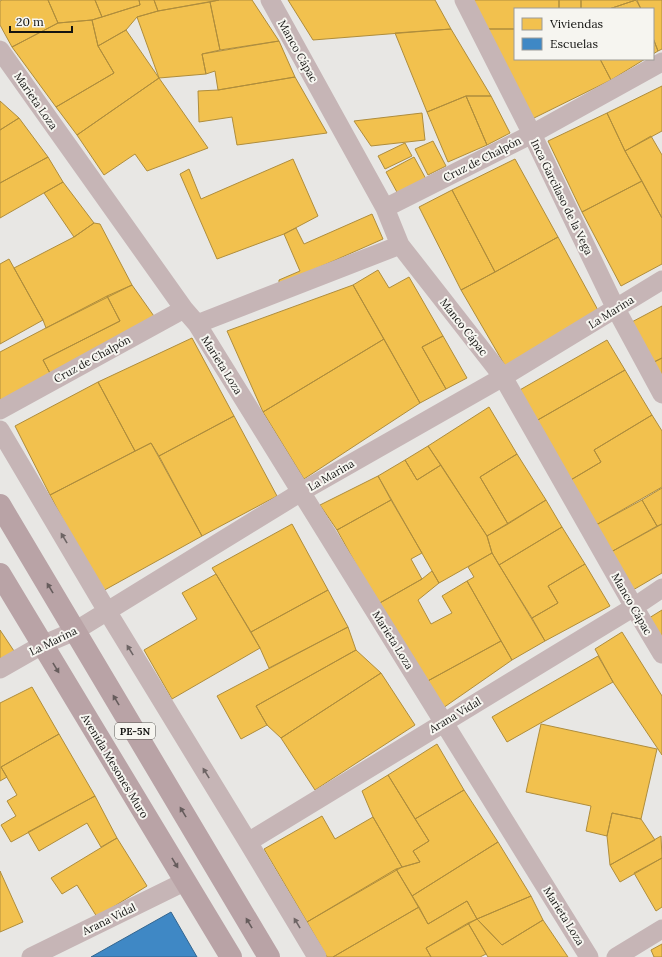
<svg xmlns="http://www.w3.org/2000/svg" width="662" height="957" font-family="Lora,serif">
	<style>
		.homes { fill: #f2c14e; stroke: #af8d3c }
		.schools { fill: #3f88c5; stroke: #32658f }
		.lines { fill: none; stroke-linecap: round; stroke-linejoin: round }
		.minor { stroke: #c6b5b6; stroke-width: 19 }
		.trunk { stroke: #b9a3a6; stroke-width: 22 }
		.oneway { fill: #6d6464 }
		.oneway2 { fill: #665c5c }
		.labels { text-anchor: middle; stroke-width: 4; stroke-linejoin: round; paint-order: stroke }
		.shield { fill: #f6f5f0; stroke: #585855; stroke-width: 1 }
		.shield-label { font-size: 10px; font-weight: bold; fill: #141412 }
		.street-label { font-size: 11px; fill: #141412; stroke: #f6f5f0 }
	</style>
	<rect width="100%" height="100%" fill="#e8e7e4"/>
	<path class="homes" d="M 2,0 L 48,0 L 58,23 L 12,47 L 0,25 L 0,1 Z
		M 48,0 L 95,0 L 102,17 L 92,20 L 58,23 Z
		M 95,0 L 139,0 L 140,5 L 102,17 Z
		M 139,0 L 154,0 L 158,11 L 137,17 L 126,30 L 98,46 L 92,20 L 140,5 Z
		M 154,0 L 219,0 L 158,11 Z
		M 219,0 L 252,0 L 279,41 L 220,50 L 210,2 Z
		M 288,0 L 435,0 L 451,29 L 313,40 Z
		M 471,0 L 559,0 L 559,9 L 515,9 L 515,29 L 487,29 Z
		M 559,0 L 581,0 L 581,9 L 559,9 Z
		M 581,0 L 636,0 L 609,9 L 581,9 Z
		M 636,0 L 641,9 L 609,9 Z
		M 637,0 L 662,0 L 662,49 L 658,51 L 653,38 L 653,9 L 641,9 Z
		M 210,2 L 220,50 L 202,54 L 206,74 L 159,78 L 137,17 L 158,11 Z
		M 92,20 L 98,46 L 114,73 L 56,107 L 12,47 L 58,23 Z
		M 451,29 L 491,96 L 466,96 L 427,112 L 395,33 Z
		M 487,29 L 515,29 L 515,59 L 600,59 L 611,80 L 532,119 Z
		M 126,30 L 159,78 L 77,135 L 56,107 L 114,73 L 98,46 Z
		M 653,38 L 658,51 L 653,54 Z
		M 279,41 L 295,77 L 218,90 L 215,71 L 206,74 L 202,54 Z
		M 600,59 L 645,59 L 611,80 Z
		M 295,77 L 327,133 L 237,145 L 232,117 L 199,122 L 198,91 L 218,90 Z
		M 159,78 L 208,148 L 147,171 L 135,154 L 104,175 L 77,135 Z
		M 662,86 L 662,131 L 625,151 L 607,113 Z
		M 466,96 L 491,96 L 510,133 L 487,145 Z
		M 466,96 L 487,145 L 448,162 L 427,112 Z
		M 0,101 L 19,118 L 0,130 Z
		M 422,113 L 425,140 L 371,146 L 354,121 Z
		M 607,113 L 625,151 L 642,181 L 582,212 L 548,141 Z
		M 19,118 L 48,157 L 0,183 L 0,130 Z
		M 651,136 L 662,155 L 662,218 L 625,151 Z
		M 433,141 L 446,166 L 428,175 L 415,149 Z
		M 405,143 L 412,156 L 385,169 L 378,156 Z
		M 48,157 L 63,182 L 0,218 L 0,183 Z
		M 414,157 L 426,179 L 398,194 L 386,172 Z
		M 293,159 L 318,216 L 284,234 L 217,259 L 180,174 L 189,169 L 201,199 Z
		M 515,159 L 558,237 L 495,272 L 452,190 Z
		M 642,181 L 662,218 L 662,264 L 621,286 L 582,212 Z
		M 63,182 L 94,223 L 74,237 L 44,193 Z
		M 452,190 L 495,272 L 461,290 L 419,207 Z
		M 372,214 L 383,239 L 279,285 L 279,280 L 300,271 L 284,234 L 296,228 L 304,244 Z
		M 94,223 L 100,224 L 132,285 L 46,328 L 43,320 L 14,268 L 74,237 Z
		M 558,237 L 599,312 L 507,369 L 461,290 L 495,272 Z
		M 9,259 L 43,320 L 0,344 L 0,264 Z
		M 378,270 L 389,288 L 409,277 L 443,336 L 422,347 L 446,389 L 420,403 L 353,285 Z
		M 132,285 L 156,319 L 51,375 L 43,360 L 120,321 L 107,296 Z
		M 353,285 L 384,339 L 263,412 L 227,331 Z
		M 107,296 L 120,321 L 43,360 L 51,375 L 0,401 L 0,352 Z
		M 662,306 L 662,358 L 650,364 L 628,324 Z
		M 443,336 L 467,378 L 446,389 L 422,347 Z
		M 192,338 L 234,416 L 159,456 L 151,443 L 135,451 L 98,382 Z
		M 384,339 L 420,403 L 304,479 L 263,412 Z
		M 607,340 L 625,370 L 536,421 L 518,391 Z
		M 662,358 L 662,383 L 650,364 Z
		M 625,370 L 652,415 L 594,450 L 601,462 L 569,481 L 536,421 Z
		M 98,382 L 135,451 L 50,495 L 15,426 Z
		M 489,407 L 517,454 L 480,477 L 508,524 L 487,536 L 428,446 Z
		M 652,415 L 662,431 L 662,487 L 596,525 L 569,481 L 601,462 L 594,450 Z
		M 234,416 L 277,496 L 202,536 L 159,456 Z
		M 151,443 L 202,536 L 101,592 L 50,495 Z
		M 428,446 L 441,465 L 417,480 L 405,460 Z
		M 517,454 L 546,500 L 508,524 L 480,477 Z
		M 405,460 L 417,480 L 441,465 L 487,536 L 492,553 L 439,583 L 378,476 Z
		M 378,476 L 391,500 L 337,530 L 320,505 Z
		M 662,488 L 662,524 L 657,526 L 642,500 Z
		M 391,500 L 422,553 L 411,559 L 422,579 L 378,604 L 337,530 Z
		M 546,500 L 562,527 L 499,565 L 492,553 L 487,536 Z
		M 642,500 L 657,526 L 611,552 L 596,525 Z
		M 292,524 L 328,590 L 251,632 L 216,574 L 212,568 Z
		M 662,524 L 662,573 L 633,590 L 611,552 Z
		M 562,527 L 585,564 L 548,586 L 558,603 L 532,618 L 499,565 Z
		M 492,553 L 545,641 L 512,660 L 467,581 L 474,577 L 468,567 Z
		M 585,564 L 610,606 L 545,641 L 532,618 L 558,603 L 548,586 Z
		M 432,571 L 439,583 L 418,600 L 431,624 L 452,613 L 442,596 L 467,581 L 501,641 L 424,683 L 378,604 L 422,579 Z
		M 216,574 L 260,648 L 172,699 L 144,650 L 197,619 L 182,593 Z
		M 328,590 L 348,627 L 269,668 L 260,648 L 251,632 Z
		M 662,610 L 662,643 L 649,618 Z
		M 348,627 L 356,650 L 256,706 L 267,725 L 241,739 L 217,696 Z
		M 0,630 L 16,654 L 0,664 Z
		M 622,632 L 662,696 L 662,755 L 613,682 L 595,649 Z
		M 501,641 L 512,660 L 443,708 L 424,683 Z
		M 356,650 L 381,673 L 281,738 L 267,725 L 256,706 Z
		M 598,656 L 613,682 L 507,742 L 492,717 Z
		M 381,673 L 415,725 L 315,790 L 281,738 Z
		M 32,687 L 59,734 L 1,767 L 7,777 L 0,781 L 0,703 Z
		M 541,724 L 657,749 L 641,819 L 612,813 L 607,836 L 586,831 L 591,806 L 526,792 Z
		M 59,734 L 95,796 L 11,842 L 1,825 L 16,816 L 7,801 L 17,795 L 1,767 Z
		M 437,744 L 464,790 L 415,819 L 388,775 Z
		M 388,775 L 429,841 L 413,851 L 420,862 L 402,867 L 373,817 L 362,791 Z
		M 464,790 L 498,842 L 412,896 L 396,869 L 420,862 L 413,851 L 429,841 L 415,819 Z
		M 95,796 L 117,838 L 101,847 L 87,823 L 39,851 L 28,832 Z
		M 612,813 L 641,819 L 655,840 L 610,865 L 607,836 Z
		M 322,816 L 335,839 L 373,817 L 402,867 L 307,922 L 264,849 Z
		M 661,836 L 662,858 L 620,882 L 610,865 Z
		M 117,838 L 147,886 L 97,917 L 77,885 L 62,894 L 51,878 Z
		M 498,842 L 531,896 L 477,919 L 467,901 L 428,924 L 412,896 Z
		M 662,858 L 662,907 L 656,911 L 634,873 Z
		M 396,869 L 419,907 L 333,957 L 327,957 L 307,922 Z
		M 0,871 L 23,922 L 0,932 Z
		M 531,896 L 543,920 L 502,945 L 477,919 Z
		M 467,901 L 477,919 L 426,948 L 431,957 L 333,957 L 419,907 L 428,924 Z
		M 477,919 L 502,945 L 543,920 L 568,957 L 488,957 L 468,923 Z
		M 468,923 L 486,954 L 480,957 L 431,957 L 426,948 Z
		M 662,944 L 662,957 L 654,957 L 651,950 Z"/>
	<path class="schools" d="M 171,912 L 197,957 L 91,957 Z"/>
	<g class="lines">
		<path class="minor" d="M 270,0 L 385,208 L 400,245 L 503,377 L 634,607 L 662,654
			M 464,0 L 532,134 L 616,309 L 662,394
			M 0,50 L 184,309 L 197,324 L 589,957
			M 385,208 L 532,134 L 662,62
			M 197,324 L 400,245
			M 0,410 L 184,309
			M 0,430 L 107,611 L 248,842 L 317,957
			M 0,669 L 42,645 L 75,631 L 301,492 L 503,377 L 662,280
			M 248,842 L 634,607 L 662,588
			M 31,957 L 186,881
			M 616,957 L 662,929"/>
		<path class="trunk" d="M 0,505 L 269,957
			M 0,574 L 231,957"/>
	</g>
	<defs><path id="oneway-solid" d="M-6-.8H1V-3.2L6.5 0L1 3.2V.8H-6Z"/></defs>
	<g class="oneway">
		<use href="#oneway-solid" transform="translate(64 538) rotate(-121)"/>
		<use href="#oneway-solid" transform="translate(130 650) rotate(-122)"/>
		<use href="#oneway-solid" transform="translate(206 773) rotate(-122)"/>
		<use href="#oneway-solid" transform="translate(297 923) rotate(-121)"/>
	</g>
	<g class="oneway2">
		<use href="#oneway-solid" transform="translate(50 588) rotate(-121)"/>
		<use href="#oneway-solid" transform="translate(56 668) rotate(59)"/>
		<use href="#oneway-solid" transform="translate(116 700) rotate(-121)"/>
		<use href="#oneway-solid" transform="translate(183 812) rotate(-121)"/>
		<use href="#oneway-solid" transform="translate(175 863) rotate(59)"/>
		<use href="#oneway-solid" transform="translate(249 923) rotate(-121)"/>
	</g>
	<g class="labels">
		<rect class="shield" x="115" y="723" width="40" height="16" rx="3"/>
		<g class="shield-label">
			<text x="135" y="735">PE-5N</text>
		</g>
		<g class="street-label">
			<text transform="translate(298 51) rotate(61)" y="4">Manco Cápac</text>
			<text transform="translate(36 101) rotate(55)" y="4">Marieta Loza</text>
			<text transform="translate(482 159) rotate(-27)" y="4">Cruz de Chalpón</text>
			<text transform="translate(562 197) rotate(64)" y="4">Inca Garcilaso de la Vega</text>
			<text transform="translate(611 312) rotate(-32)" y="4">La Marina</text>
			<text transform="translate(464 327) rotate(52)" y="4">Manco Cápac</text>
			<text transform="translate(92 359) rotate(-29)" y="4">Cruz de Chalpón</text>
			<text transform="translate(222 365) rotate(58)" y="4">Marieta Loza</text>
			<text transform="translate(331 475) rotate(-30)" y="4">La Marina</text>
			<text transform="translate(632 604) rotate(60)" y="4">Manco Cápac</text>
			<text transform="translate(393 640) rotate(58)" y="4">Marieta Loza</text>
			<text transform="translate(53 641) rotate(-26)" y="4">La Marina</text>
			<text transform="translate(455 715) rotate(-31)" y="4">Arana Vidal</text>
			<text transform="translate(115 766) rotate(59)" y="4">Avenida Mesones Muro</text>
			<text transform="translate(564 916) rotate(58)" y="4">Marieta Loza</text>
			<text transform="translate(109 919) rotate(-26)" y="4">Arana Vidal</text>
		</g>
	</g>
	<rect x="514" y="8" width="140" height="52" fill="#f6f5f0" stroke="#9c9b97"/>
	<rect x="522" y="18" width="20" height="12" fill="#f2c14e" stroke="#9c9b97"/>
	<text x="550" y="28" font-size="12" fill="#141412">Viviendas</text>
	<rect x="522" y="38" width="20" height="12" fill="#3f88c5" stroke="#9c9b97"/>
	<text x="550" y="48" font-size="12" fill="#141412">Escuelas</text>
	<path d="M10 26v6h62v-6" fill="none" stroke="#141412" stroke-width="2"/>
	<text x="16" y="26" font-size="12" fill="#141412" stroke="#f6f5f0" stroke-width="3" paint-order="stroke">20 m</text>
</svg>
